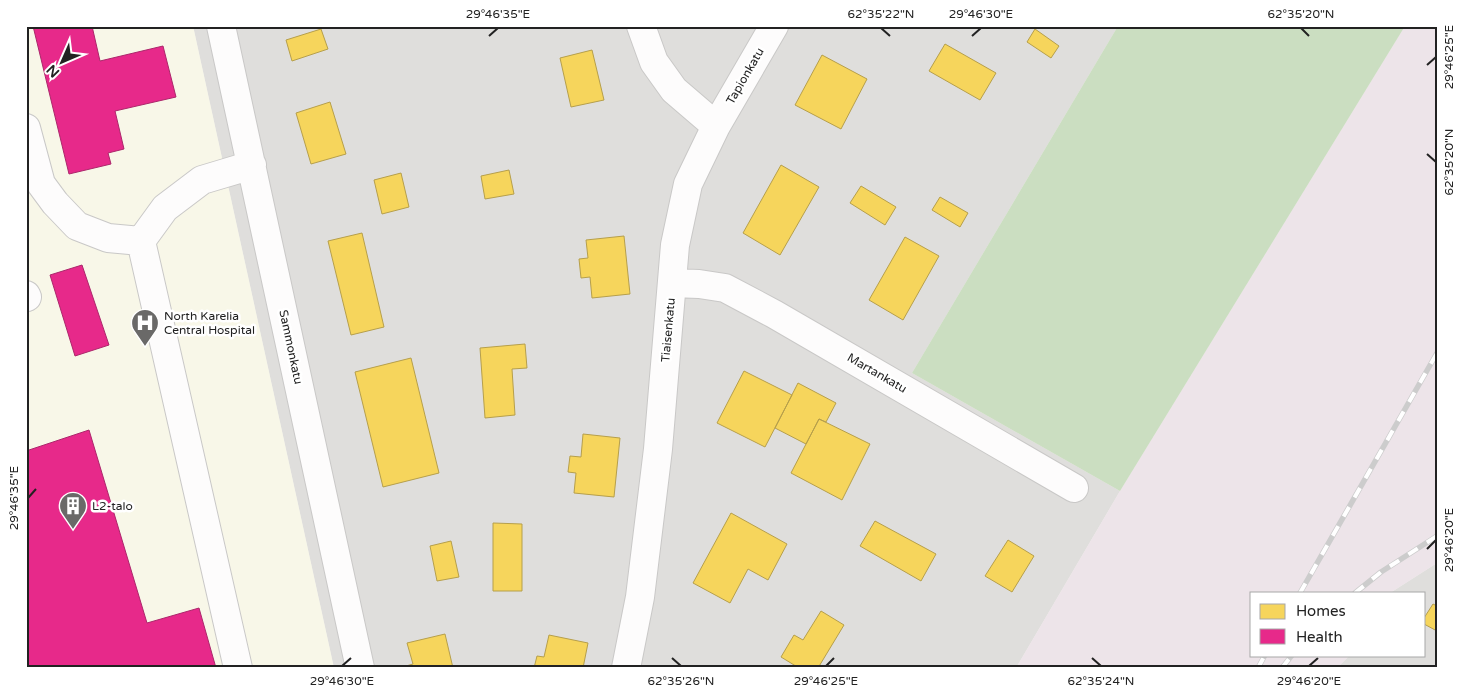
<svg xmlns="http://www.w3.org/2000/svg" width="1463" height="694" font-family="'Varela Round',sans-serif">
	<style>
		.residential { fill: #dfdedc }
		.industrial { fill: #ede4e9 }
		.education { fill: #f8f7e8 }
		.forest { fill: #cbdec1 }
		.homes { fill: #f6d55c; stroke: #b69f4b }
		.health { fill: #e7298a; stroke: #ac276b }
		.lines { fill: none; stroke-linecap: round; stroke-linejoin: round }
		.minor-casing { stroke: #c9c8c7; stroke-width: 30 }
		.minor { stroke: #fdfcfc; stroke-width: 28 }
		.rail-casing { stroke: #ccc; stroke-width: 5.5 }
		.rail { stroke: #fff; stroke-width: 4; stroke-dasharray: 11; stroke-linecap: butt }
		.ticks { fill: none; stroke: #222; stroke-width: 2 }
		.labels { text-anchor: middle; stroke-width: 5; stroke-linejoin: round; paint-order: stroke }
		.street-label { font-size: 12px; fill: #222; stroke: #fff }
		.poi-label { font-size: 12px; fill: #222; stroke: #fff; text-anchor: start }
		.neatline { fill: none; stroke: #222; stroke-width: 2 }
		.ticks-label { font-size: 12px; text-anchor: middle; fill: #222 }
	</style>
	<rect width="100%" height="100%" fill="#f0eeeb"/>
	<path class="residential" d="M 193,26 L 1118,26 L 912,373 L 1120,491 L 1016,668 L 334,668 Z
		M 1437,563 L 1437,668 L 1337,668 L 1350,655 L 1424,655 L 1424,593 L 1390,593 Z"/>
	<path class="industrial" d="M 1405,26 L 1437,26 L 1437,563 L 1390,593 L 1252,593 L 1252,655 L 1350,655 L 1337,668 L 1016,668 L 1120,491 Z"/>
	<path class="education" d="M 26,26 L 193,26 L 334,668 L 26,668 Z"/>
	<path class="forest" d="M 1118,26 L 1405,26 L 1120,491 L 912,373 Z"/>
	<path class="homes" d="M 321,29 L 328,49 L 292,61 L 286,40 Z
		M 1035,29 L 1059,46 L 1051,58 L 1027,42 Z
		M 945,44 L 996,73 L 980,100 L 929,71 Z
		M 592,50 L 604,100 L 571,107 L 560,58 Z
		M 822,55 L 867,79 L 841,129 L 795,105 Z
		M 330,102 L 346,154 L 311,164 L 296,113 Z
		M 781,165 L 819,187 L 780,255 L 743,233 Z
		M 509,170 L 514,194 L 485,199 L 481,176 Z
		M 401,173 L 409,207 L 382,214 L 374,180 Z
		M 861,186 L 896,207 L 885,225 L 850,203 Z
		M 940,197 L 968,213 L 960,227 L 932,210 Z
		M 362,233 L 384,327 L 351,335 L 328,241 Z
		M 624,236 L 630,294 L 592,298 L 590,277 L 581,278 L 579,259 L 588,258 L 586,240 Z
		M 905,237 L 939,256 L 903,320 L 869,300 Z
		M 525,344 L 527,368 L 512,369 L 515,415 L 485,418 L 480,348 Z
		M 411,358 L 439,473 L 383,487 L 355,372 Z
		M 744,371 L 792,395 L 765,447 L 717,423 Z
		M 798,383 L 836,403 L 826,422 L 819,419 L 806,444 L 775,428 Z
		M 819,419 L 870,444 L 842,500 L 791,473 Z
		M 583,434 L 620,438 L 614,497 L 574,493 L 576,473 L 568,472 L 570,456 L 581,457 Z
		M 731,513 L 787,544 L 768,580 L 748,569 L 730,603 L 693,583 Z
		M 875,521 L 936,554 L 921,581 L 860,546 Z
		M 493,523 L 522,524 L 522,591 L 493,591 Z
		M 1008,540 L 1034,556 L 1012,592 L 985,576 Z
		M 451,541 L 459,577 L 437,581 L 430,546 Z
		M 1433,604 L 1437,606 L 1437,631 L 1424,624 L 1424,618 Z
		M 821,611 L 844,625 L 818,668 L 799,668 L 781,657 L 794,635 L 803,640 Z
		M 445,634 L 453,668 L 406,668 L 406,666 L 413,664 L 407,643 Z
		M 549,635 L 588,643 L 583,668 L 534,668 L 537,656 L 544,657 Z"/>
	<path class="health" d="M 33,26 L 92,26 L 100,61 L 163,46 L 176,97 L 115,111 L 124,149 L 108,153 L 111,164 L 69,174 Z
		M 82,265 L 109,345 L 75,356 L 50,275 Z
		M 89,430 L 147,623 L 199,608 L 216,668 L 26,668 L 26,451 Z"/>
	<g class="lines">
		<defs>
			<path id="minor" d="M 221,26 L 360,668
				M 641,26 L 654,62 L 674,90 L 716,126
				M 26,128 L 41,184 L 55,203 L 77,226 L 108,238 L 141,241
				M 672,283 L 699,284 L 725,288 L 774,314 L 1074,488
				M 26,295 L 27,297
				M 238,668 L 141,241 L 165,208 L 202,180 L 252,165
				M 626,668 L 640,597 L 658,449 L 675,245 L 688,184 L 716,126 L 774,26"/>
		</defs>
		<use href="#minor" class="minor-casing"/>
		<use href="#minor" class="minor"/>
		<defs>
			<path id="rail" d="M 1300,593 L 1437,353
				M 1355,593 L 1381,572 L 1437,536
				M 1258,668 L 1265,655
				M 1282,668 L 1292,655"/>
		</defs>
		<use href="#rail" class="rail-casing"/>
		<use href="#rail" class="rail"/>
	</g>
	<path class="ticks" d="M 881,28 L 890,36M 1301,28 L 1309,36M 489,36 L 498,28M 972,36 L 981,28M 1427,65 L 1436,57M 1427,154 L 1436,162M 28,498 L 36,489M 1427,549 L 1436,540M 672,658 L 681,666M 1092,658 L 1101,666M 342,666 L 351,658M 826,666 L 834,658M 1309,666 L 1318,658"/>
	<defs>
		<symbol id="hospital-pin" viewBox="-11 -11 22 30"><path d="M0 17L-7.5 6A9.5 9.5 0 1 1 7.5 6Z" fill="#6a6968" stroke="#fff"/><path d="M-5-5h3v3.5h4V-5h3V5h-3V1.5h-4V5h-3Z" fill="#fff"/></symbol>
		<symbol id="building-pin" viewBox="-11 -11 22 30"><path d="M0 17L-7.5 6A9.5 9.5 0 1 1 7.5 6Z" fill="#6a6968" stroke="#fff"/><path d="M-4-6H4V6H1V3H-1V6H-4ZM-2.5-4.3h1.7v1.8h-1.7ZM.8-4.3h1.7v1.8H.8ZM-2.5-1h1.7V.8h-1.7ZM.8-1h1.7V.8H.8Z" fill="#fff"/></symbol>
	</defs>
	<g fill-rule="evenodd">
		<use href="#hospital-pin" x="129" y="307" width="32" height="43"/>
		<use href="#building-pin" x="57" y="490" width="32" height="43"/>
	</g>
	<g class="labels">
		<g class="street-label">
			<text transform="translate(745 76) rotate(-60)" y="4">Tapionkatu</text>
			<text transform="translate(668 330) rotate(-85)" y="4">Tiaisenkatu</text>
			<text transform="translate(291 347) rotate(78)" y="4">Sammonkatu</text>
			<text transform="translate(877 373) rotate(30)" y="4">Martankatu</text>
		</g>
		<g class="poi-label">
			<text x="164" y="320">North Karelia<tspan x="164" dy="14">Central Hospital</tspan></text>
			<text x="92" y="510">L2-talo</text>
		</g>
	</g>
	<rect width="1463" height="694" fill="none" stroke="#ffffff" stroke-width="55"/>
	<rect x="1250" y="592" width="175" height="65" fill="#ffffff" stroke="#a7a7a7"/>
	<rect x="1260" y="604" width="25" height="15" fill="#f6d55c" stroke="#a7a7a7"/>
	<text x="1296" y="616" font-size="15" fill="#222222">Homes</text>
	<rect x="1260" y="629" width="25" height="15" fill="#e7298a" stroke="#a7a7a7"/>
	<text x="1296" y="642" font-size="15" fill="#222222">Health</text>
	<g transform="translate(62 62) rotate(225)" stroke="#ffffff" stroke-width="4" paint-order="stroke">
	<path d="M0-4L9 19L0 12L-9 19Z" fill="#222222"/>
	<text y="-8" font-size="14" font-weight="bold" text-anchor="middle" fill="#222222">N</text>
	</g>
	<rect x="28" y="28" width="1408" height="638" class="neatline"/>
	<g class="ticks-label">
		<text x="498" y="18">29°46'35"E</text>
		<text x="881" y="18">62°35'22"N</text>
		<text x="981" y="18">29°46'30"E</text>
		<text x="1301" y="18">62°35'20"N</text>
		<text transform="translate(1449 57) rotate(-90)" y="4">29°46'25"E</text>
		<text transform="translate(1449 162) rotate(-90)" y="4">62°35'20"N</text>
		<text transform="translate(14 498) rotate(-90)" y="4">29°46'35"E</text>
		<text transform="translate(1449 540) rotate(-90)" y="4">29°46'20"E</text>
		<text x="342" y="685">29°46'30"E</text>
		<text x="681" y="685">62°35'26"N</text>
		<text x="826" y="685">29°46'25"E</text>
		<text x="1101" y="685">62°35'24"N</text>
		<text x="1309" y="685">29°46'20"E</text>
	</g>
</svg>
